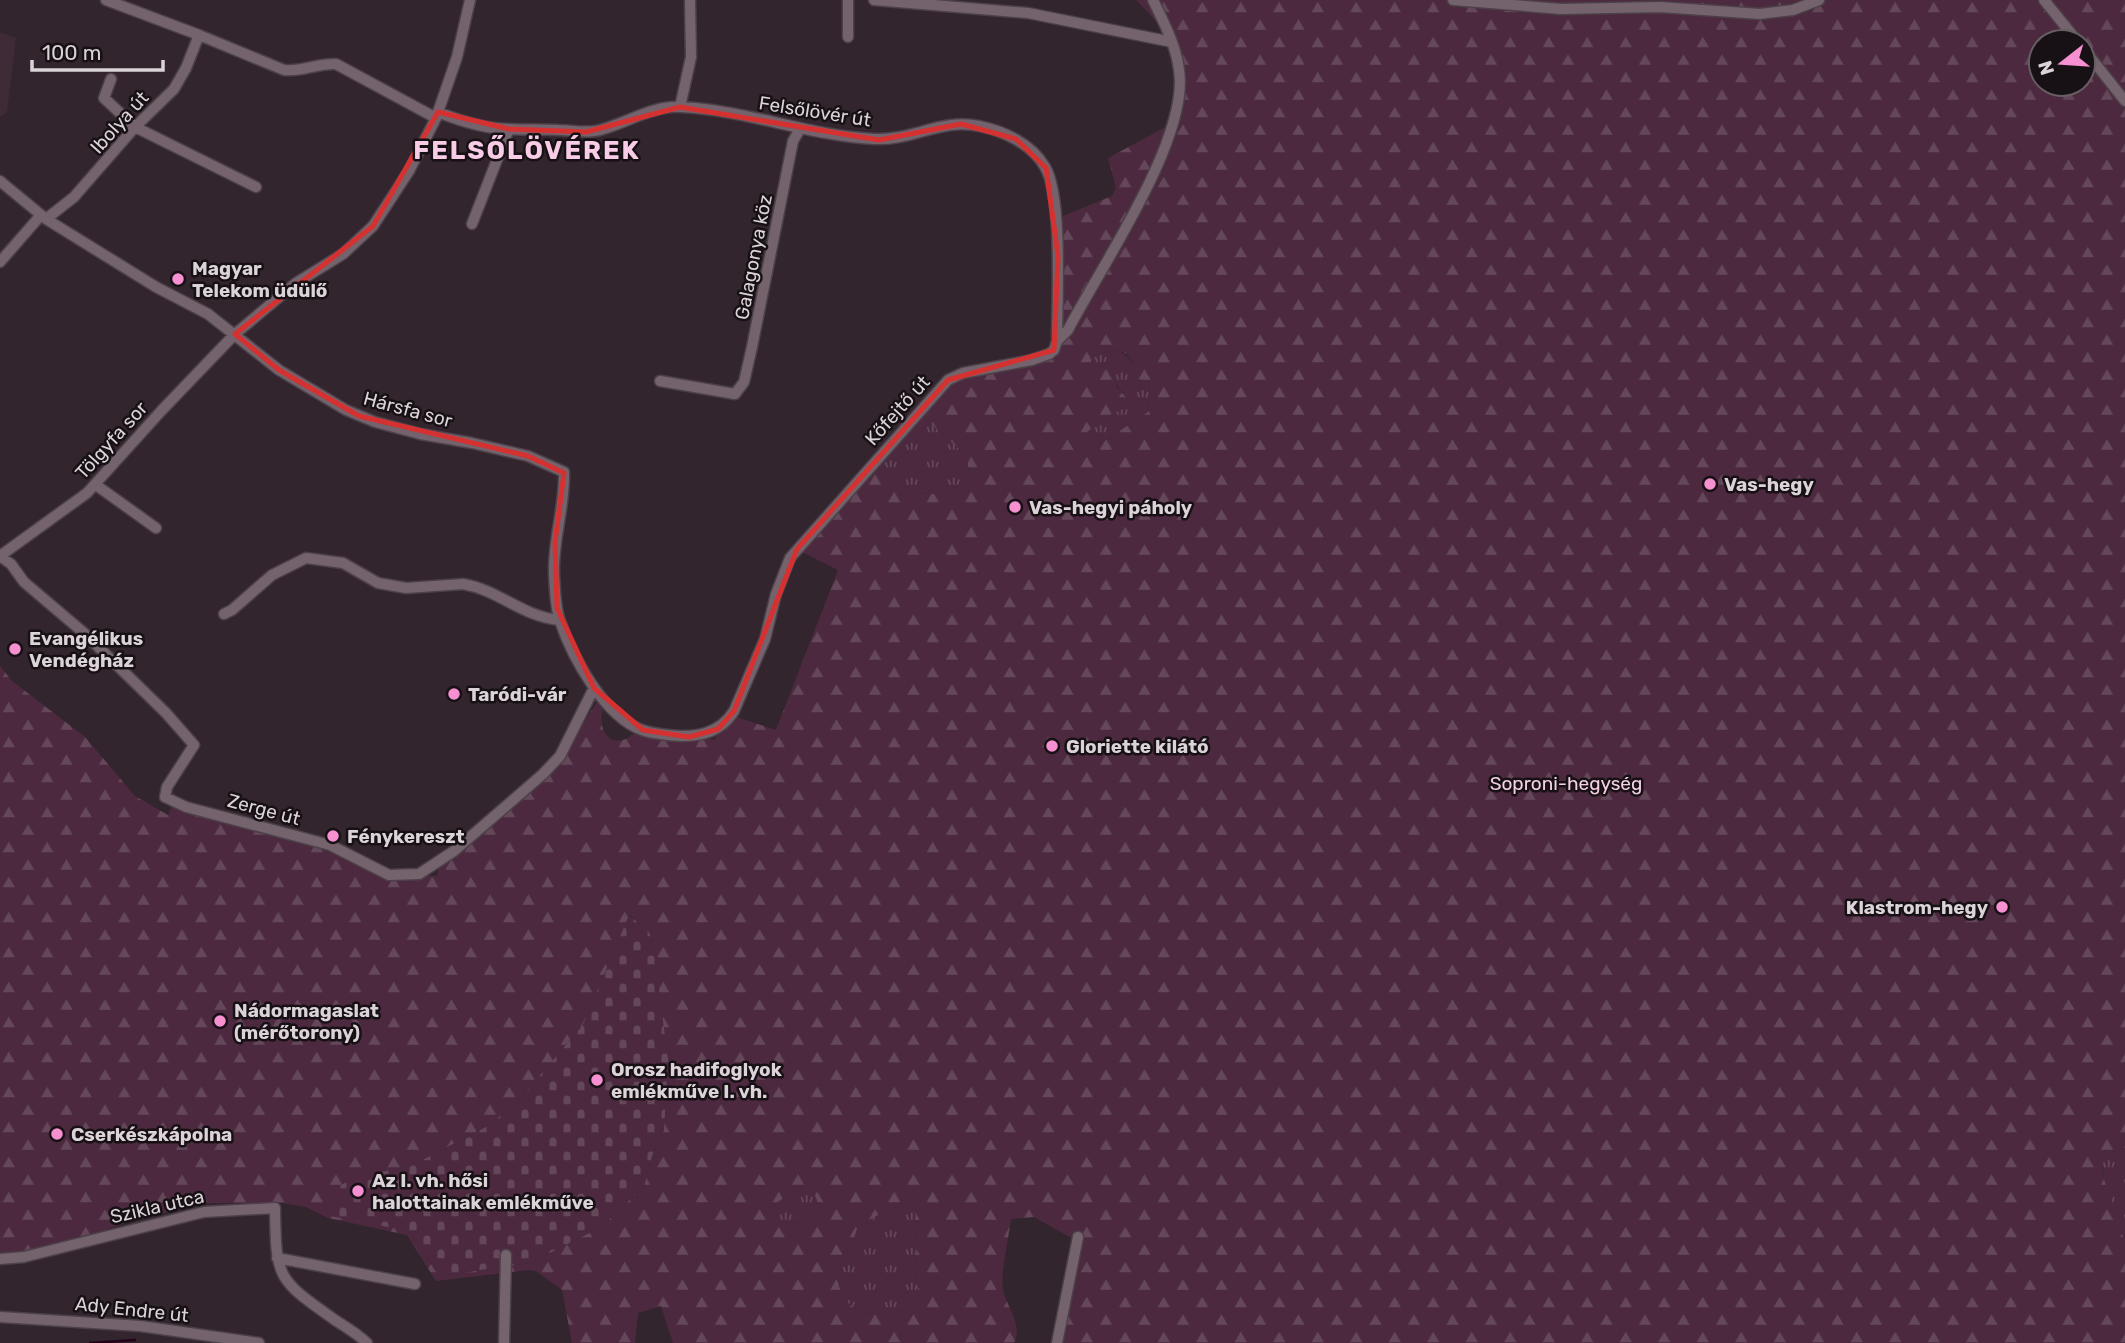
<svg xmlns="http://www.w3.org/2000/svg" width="2125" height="1343" font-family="Rubik,sans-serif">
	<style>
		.built { fill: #3f2b37 }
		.grass { fill: url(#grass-tufts) }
		.forest { fill: url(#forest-firs); fill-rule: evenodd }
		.cemetery { fill: url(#cemetery-stones) }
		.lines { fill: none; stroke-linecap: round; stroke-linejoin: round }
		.stream { stroke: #240019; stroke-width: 2.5 }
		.street-casing { stroke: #4c4148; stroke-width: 13 }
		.street { stroke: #74636d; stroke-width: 10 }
		.marked { fill: none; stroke: #d63131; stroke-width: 5; stroke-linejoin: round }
		.poi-dot { fill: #f690d1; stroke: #171014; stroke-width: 2.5 }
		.labels { text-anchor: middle; stroke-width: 5; stroke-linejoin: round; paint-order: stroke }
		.street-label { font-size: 19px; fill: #dcd3d8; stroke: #171014 }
		.poi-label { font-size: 19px; font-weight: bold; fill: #dcd3d8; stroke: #171014; text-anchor: start }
		.park-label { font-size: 19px; fill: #f5d0e5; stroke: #171014 }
		.district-label { font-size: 26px; font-weight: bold; letter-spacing: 2px; fill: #f8cce6; stroke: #171014 }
	</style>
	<defs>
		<pattern id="grass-tufts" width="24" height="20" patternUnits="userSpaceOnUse" patternTransform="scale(1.75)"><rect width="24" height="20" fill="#4c293f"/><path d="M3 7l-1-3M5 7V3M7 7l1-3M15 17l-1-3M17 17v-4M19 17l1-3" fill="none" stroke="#65475a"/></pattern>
		<pattern id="forest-firs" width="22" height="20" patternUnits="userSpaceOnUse" patternTransform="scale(1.75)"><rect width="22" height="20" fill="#4c293f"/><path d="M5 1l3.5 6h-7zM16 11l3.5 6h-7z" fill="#65475a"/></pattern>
		<pattern id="cemetery-stones" width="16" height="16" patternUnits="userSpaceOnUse" patternTransform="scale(1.75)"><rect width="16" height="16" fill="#4c293f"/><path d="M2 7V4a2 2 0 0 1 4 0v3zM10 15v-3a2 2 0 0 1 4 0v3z" fill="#65475a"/></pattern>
	</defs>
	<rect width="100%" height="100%" fill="#33252d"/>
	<path class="built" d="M 0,32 L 16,38 L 7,112 L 0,117 Z"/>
	<path class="grass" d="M 1116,350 C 1131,356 1134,364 1138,379 L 1150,382 L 1148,412 L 1091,450 L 1083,434 L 1112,414 L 1123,393 C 1113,383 1117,375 1104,362 L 1090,364 L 1090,355 Z
		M 919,413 L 967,456 L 969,474 L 956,487 L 933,494 L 912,493 L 878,462 Z
		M 2125,1146 L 2125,1243 C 2117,1221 2097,1179 2104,1156 Z
		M 800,1186 C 816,1189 819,1201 819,1217 L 815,1221 C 802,1222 782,1225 770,1219 L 768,1214 L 770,1208 Z
		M 906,1199 L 911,1200 L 915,1206 L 917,1244 L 915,1270 L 919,1298 L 914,1307 L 905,1311 L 862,1315 L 843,1299 L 836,1276 L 843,1253 L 852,1244 L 858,1226 L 880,1214 L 891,1211 Z"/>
	<path class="forest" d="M 1136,0 L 2125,0 L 2125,1146 L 2104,1156 L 2102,1173 L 2125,1243 L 2125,1343 L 1060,1343 L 1079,1242 L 1034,1217 L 1011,1219 C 1009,1236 1000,1276 1003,1290 C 1007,1307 1023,1326 1014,1343 L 673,1343 L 661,1306 L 638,1313 L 635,1343 L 572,1343 L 562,1290 L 536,1271 L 528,1270 L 436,1281 L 407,1235 L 328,1218 L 306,1207 L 283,1203 L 206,1203 L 134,1220 L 21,1259 L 0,1260 L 0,666 L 12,681 L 85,737 L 135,796 L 168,815 L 173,803 L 332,844 L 391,875 L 437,876 L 440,866 L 552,773 L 599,699 L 604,706 C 594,731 615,756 638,729 L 699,735 L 714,740 L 733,716 L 776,730 L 838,570 L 802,552 L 878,462 L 912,493 L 933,494 L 956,487 L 969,474 L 967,456 L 919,413 L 942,385 L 963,373 L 1054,350 L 1063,314 L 1063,216 L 1112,196 L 1116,188 L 1108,158 L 1164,128 L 1180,110 L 1175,41 ZM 2041,42 L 2083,42 L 2083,84 L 2041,84 ZM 1116,350 L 1127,354 L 1133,363 L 1131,371 L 1138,379 L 1150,382 L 1148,412 L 1091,450 L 1084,434 L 1112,414 L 1129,406 L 1127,399 L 1117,387 L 1111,365 L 1104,362 L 1091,363 L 1091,355 ZM 630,915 L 649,932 L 653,942 L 664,1130 L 654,1149 L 644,1186 L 601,1227 L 530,1263 L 439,1276 L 409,1231 L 359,1176 L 411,1166 L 488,1126 L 517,1102 L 583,1025 ZM 800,1186 C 816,1190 819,1201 819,1217 L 815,1221 C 802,1222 782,1225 770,1219 L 768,1214 L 770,1208 ZM 906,1199 L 911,1200 L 915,1206 L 917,1244 L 915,1270 L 919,1297 L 914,1307 L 905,1311 L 862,1315 L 843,1299 L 836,1276 L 843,1253 L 852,1244 L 858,1226 L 880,1214 L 891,1211 Z"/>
	<path class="cemetery" d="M 629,915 L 649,932 L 653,942 L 668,1060 L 664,1130 L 654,1149 L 644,1186 L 601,1227 L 530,1263 L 439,1276 L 409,1231 L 330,1216 L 341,1185 L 359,1176 L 411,1166 L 488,1126 L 517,1102 L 583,1025 Z"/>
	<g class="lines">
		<path class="stream" d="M 90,1343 L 135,1340"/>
		<defs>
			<path id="street" d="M 106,0 L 199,35 L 284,70 C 302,72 318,63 336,64 L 436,118
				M 874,0 L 1028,13 L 1172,42
				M 1453,0 L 1561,9 L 1660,7 L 1760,14 L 1793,10 L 1819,0
				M 2044,0 L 2078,42
				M 848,37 L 848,0
				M 2083,48 L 2125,101
				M 111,79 L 104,98 L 135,127 L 256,187
				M 680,107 L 691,57 L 690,0
				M 438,112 C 460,121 486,129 510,129 C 526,130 542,129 558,130 C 572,130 587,134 600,130 C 627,123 653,105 681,107 C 747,110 809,136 875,139 C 911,141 942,118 979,126 C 1004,131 1032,144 1045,167 C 1063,196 1057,303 1057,341
				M 0,181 L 46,219 L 156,287 L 208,314 L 279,370 L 346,410 L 375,422 L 420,434 L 472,443 L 528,456 L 564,472 C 565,507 553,539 554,573 C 555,589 555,607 560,621 C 572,657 605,717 642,730 C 650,733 660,734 668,735 C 694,738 719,735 734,711 L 765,639 L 776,594 L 790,558 L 948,380 L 963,373 L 1032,360 L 1049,354 L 1054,350 L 1057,341 L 1068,330 C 1100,268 1190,138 1179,70 C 1176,45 1164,23 1153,0
				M 46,219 L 74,197 L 135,127 L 174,89 L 186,68 L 199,35
				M 472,224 L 509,129
				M 0,262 L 41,215
				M 660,381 L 735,394 L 744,382 L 752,347 L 793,141 L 800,129
				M 96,485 L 156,528
				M 0,556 L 11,564 L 24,582 L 84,633 L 166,713 L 194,745 L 167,787 L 165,797 L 186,807 L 330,845 L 389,875 L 419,874 L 454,851 L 543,774 L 560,756 L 594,688
				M 0,556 L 87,493 L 162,410 L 235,334 L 296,283 L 343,254 L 373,226 L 409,171 L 436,118 L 457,57 L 470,0
				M 224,614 L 232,610 L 272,575 L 306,558 L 343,563 L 378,583 L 406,588 L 463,584 C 499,590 521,616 559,620
				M 277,1258 L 415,1284
				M 0,1259 L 24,1257 L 204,1212 L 275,1208 C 276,1279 277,1279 335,1320 C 346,1327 358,1334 367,1343
				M 0,1317 L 140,1326 L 259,1343
				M 504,1343 L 506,1255
				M 1057,1343 L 1078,1237"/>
		</defs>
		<use href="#street" class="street-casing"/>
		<use href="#street" class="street"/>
	</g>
	<path class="marked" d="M 680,107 L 879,140 L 961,124 L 1016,139 L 1046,168 L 1058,256 L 1054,350 L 948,380 L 797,549 L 734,711 L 718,729 L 689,737 L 643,730 L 594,688 L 557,608 L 555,542 L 564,473 L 528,456 L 359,416 L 279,370 L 235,334 L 373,226 L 438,112 L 509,129 L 586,132 Z"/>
	<g class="poi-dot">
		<circle cx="178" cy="279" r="7"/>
		<circle cx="1710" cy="484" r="7"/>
		<circle cx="1015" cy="507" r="7"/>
		<circle cx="15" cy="649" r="7"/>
		<circle cx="454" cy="694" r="7"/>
		<circle cx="1052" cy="746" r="7"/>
		<circle cx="333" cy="836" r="7"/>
		<circle cx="2002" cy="907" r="7"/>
		<circle cx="220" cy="1021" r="7"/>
		<circle cx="597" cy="1080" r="7"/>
		<circle cx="57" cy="1134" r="7"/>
		<circle cx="358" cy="1191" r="7"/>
	</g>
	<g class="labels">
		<g class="street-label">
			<text transform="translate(815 111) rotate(9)" y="7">Felsőlövér út</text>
			<text transform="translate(119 122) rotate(-48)" y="7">Ibolya út</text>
			<text transform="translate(753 257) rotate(-79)" y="7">Galagonya köz</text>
			<text transform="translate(408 409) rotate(15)" y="7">Hársfa sor</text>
			<text transform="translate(897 410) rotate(-48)" y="7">Kőfejtő út</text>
			<text transform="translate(111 440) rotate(-48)" y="7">Tölgyfa sor</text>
			<text transform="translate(264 809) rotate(15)" y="7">Zerge út</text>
			<text transform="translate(157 1206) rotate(-13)" y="7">Szikla utca</text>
			<text transform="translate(132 1309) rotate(6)" y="7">Ady Endre út</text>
		</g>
		<g class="poi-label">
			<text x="192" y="275">Magyar<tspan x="192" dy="22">Telekom üdülő</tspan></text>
			<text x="1724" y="491">Vas-hegy</text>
			<text x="1029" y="514">Vas-hegyi páholy</text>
			<text x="29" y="645">Evangélikus<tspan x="29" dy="22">Vendégház</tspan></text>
			<text x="468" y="701">Taródi-vár</text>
			<text x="1066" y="753">Gloriette kilátó</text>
			<text x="347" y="843">Fénykereszt</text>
			<text x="1988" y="914" text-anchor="end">Klastrom-hegy</text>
			<text x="234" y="1017">Nádormagaslat<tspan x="234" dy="22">(mérőtorony)</tspan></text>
			<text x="611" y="1076">Orosz hadifoglyok<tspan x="611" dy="22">emlékműve I. vh.</tspan></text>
			<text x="71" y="1141">Cserkészkápolna</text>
			<text x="372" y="1187">Az I. vh. hősi<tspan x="372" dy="22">halottainak emlékműve</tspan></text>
		</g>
		<g class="park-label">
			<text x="1566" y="790">Soproni-hegység</text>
		</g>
		<g class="district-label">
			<text x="527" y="159">FELSŐLÖVÉREK</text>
		</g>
	</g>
	<g transform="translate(2062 63) rotate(253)"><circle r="33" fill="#171014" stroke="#665e62" stroke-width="2"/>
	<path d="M0-5L12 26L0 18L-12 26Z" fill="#f690d1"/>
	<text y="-10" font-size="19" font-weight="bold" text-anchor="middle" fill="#dcd3d8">N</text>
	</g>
	<path d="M32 60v10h131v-10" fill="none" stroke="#dcd3d8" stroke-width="3.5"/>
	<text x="42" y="60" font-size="21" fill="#dcd3d8" stroke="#171014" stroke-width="5" paint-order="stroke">100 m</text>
</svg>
